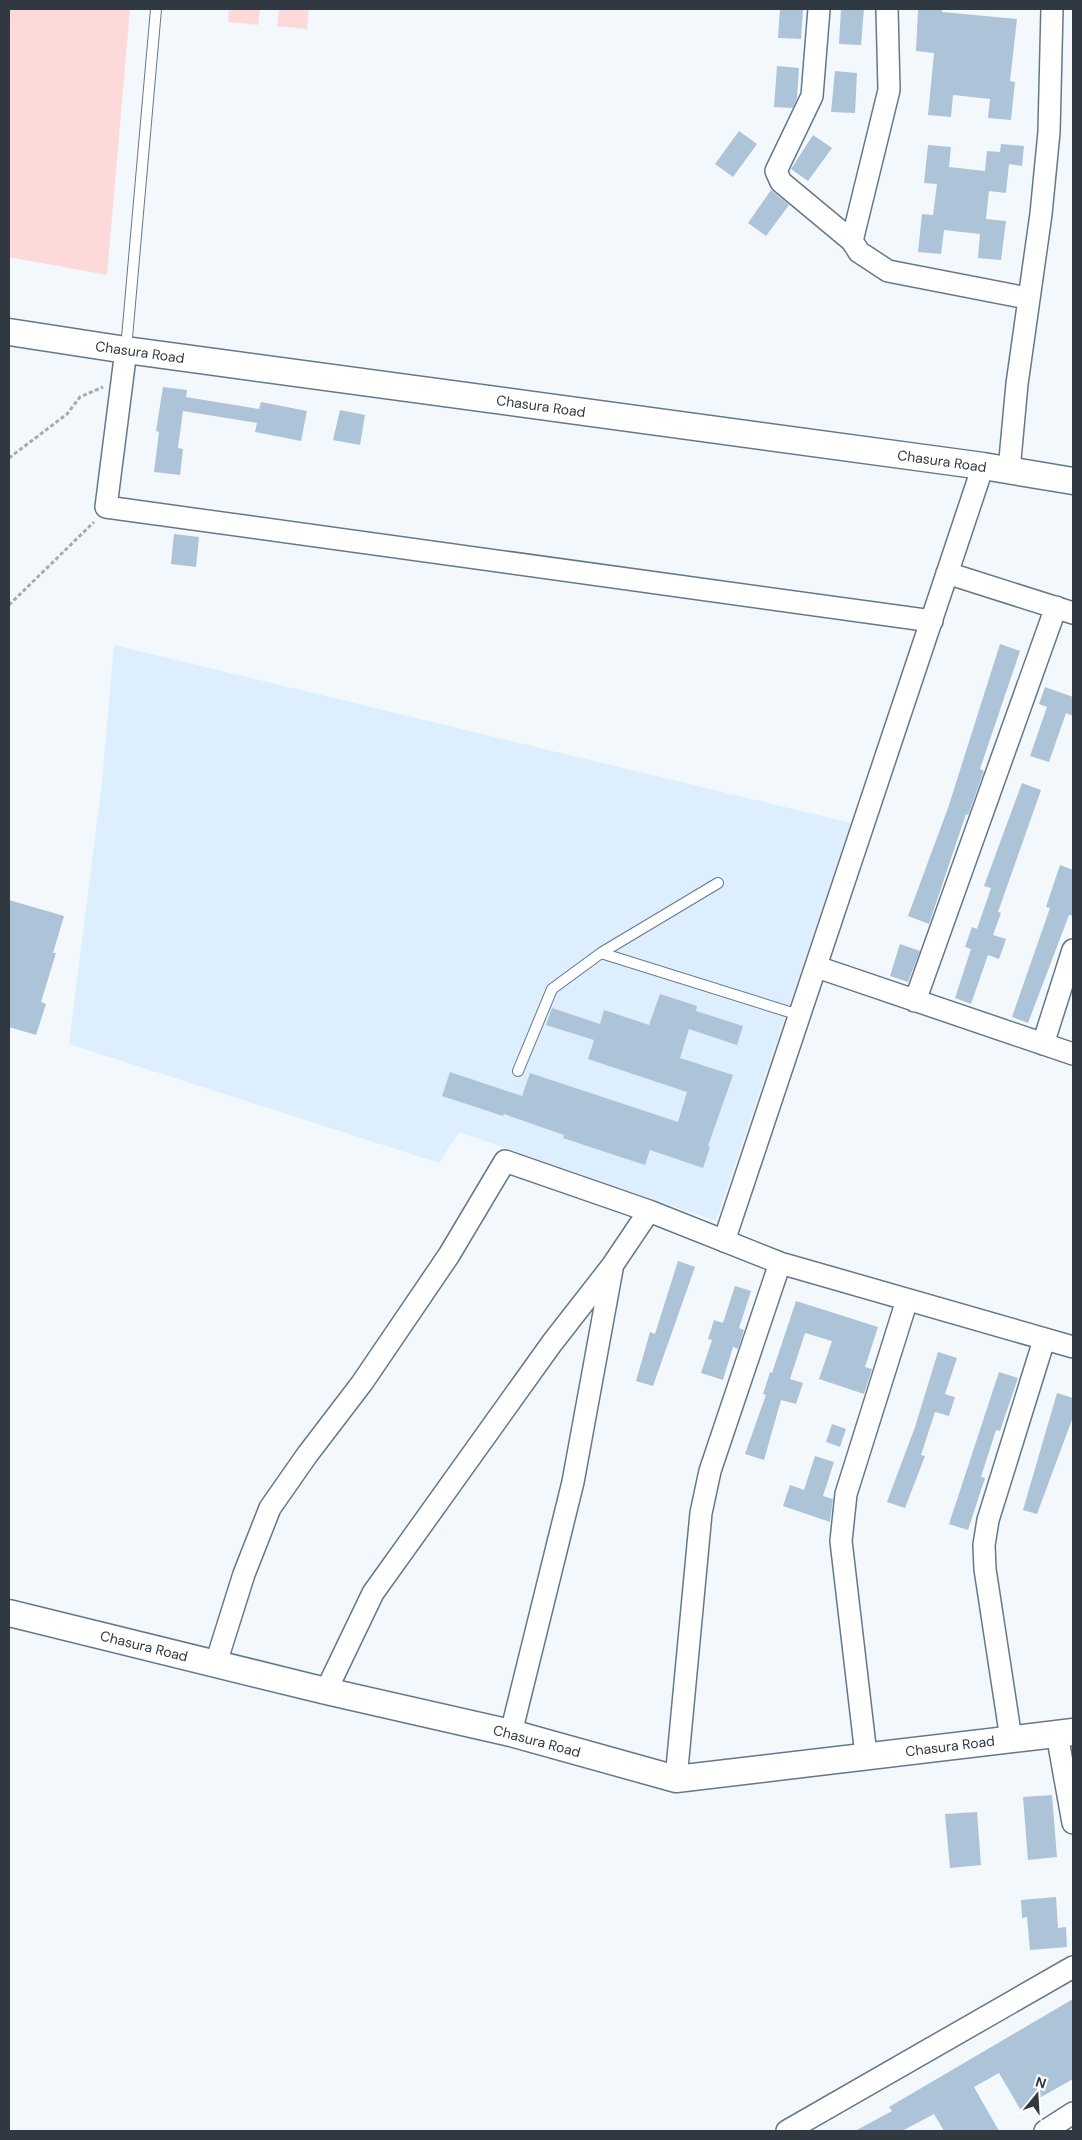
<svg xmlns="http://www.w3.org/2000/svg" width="1082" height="2140" font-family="'DM Sans',sans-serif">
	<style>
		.built { fill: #def }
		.green { fill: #fddad9 }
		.building { fill: #adc3d8 }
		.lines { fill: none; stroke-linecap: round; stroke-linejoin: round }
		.service-casing { stroke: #64788b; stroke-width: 12 }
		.minor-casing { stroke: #64788b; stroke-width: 24 }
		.tertiary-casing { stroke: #64788b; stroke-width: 29 }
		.path { stroke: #a4abb1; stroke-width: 3; stroke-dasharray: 4 2.5; stroke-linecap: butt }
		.service { stroke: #fff; stroke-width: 10 }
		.minor { stroke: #fff; stroke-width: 21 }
		.tertiary { stroke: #fff; stroke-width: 26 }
		.labels { text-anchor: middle; stroke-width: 4; stroke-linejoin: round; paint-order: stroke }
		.street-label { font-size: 14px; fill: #303841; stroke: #fff }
	</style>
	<rect width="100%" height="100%" fill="#f3f8fc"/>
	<path class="built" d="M 114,645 L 851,823 L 716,1221 L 459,1132 L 439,1163 L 69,1044 L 102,782 Z"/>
	<path class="green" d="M 9,9 L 130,9 L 107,275 L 9,257 Z
		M 229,9 L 260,9 L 258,25 L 228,22 Z
		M 279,9 L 309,9 L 307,29 L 277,26 Z"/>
	<path class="building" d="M 780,9 L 803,9 L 801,39 L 778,38 Z
		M 841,9 L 864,9 L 861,45 L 839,44 Z
		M 918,9 L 942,9 L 942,12 L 1017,19 L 1010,81 L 1015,82 L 1011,120 L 988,118 L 990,99 L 953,95 L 951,117 L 928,115 L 934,53 L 916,51 Z
		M 777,66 L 799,68 L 797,98 L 793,108 L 774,107 Z
		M 835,71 L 857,73 L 855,113 L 831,112 Z
		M 739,131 L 757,144 L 733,177 L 715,164 Z
		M 813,135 L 832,148 L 808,181 L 791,169 Z
		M 1001,144 L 1024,146 L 1022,166 L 1009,164 L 1006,193 L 989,191 L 986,219 L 1006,221 L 1001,260 L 978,258 L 980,234 L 944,230 L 941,254 L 918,252 L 922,214 L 933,215 L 937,184 L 924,183 L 928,145 L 951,147 L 949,167 L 985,171 L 987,151 L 1000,152 Z
		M 771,190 L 789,205 L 766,236 L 748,223 Z
		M 163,387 L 187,390 L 186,397 L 259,409 L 261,402 L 307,411 L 301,441 L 255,432 L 257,423 L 183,411 L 178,448 L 183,449 L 180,475 L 154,472 L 159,432 L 156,431 Z
		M 340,410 L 365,415 L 360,445 L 333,440 Z
		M 174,534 L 199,537 L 196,567 L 171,564 Z
		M 1000,644 L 1020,651 L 980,769 L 984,771 L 968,815 L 966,814 L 929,924 L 908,916 L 948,808 Z
		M 1045,687 L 1073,697 L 1073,716 L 1066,713 L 1049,762 L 1030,756 L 1047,707 L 1039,704 Z
		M 1022,783 L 1041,790 L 998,912 L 1001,913 L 993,935 L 1006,939 L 999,959 L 988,955 L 971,1004 L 955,998 L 971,949 L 965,947 L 972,927 L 977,929 L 991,888 L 984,886 Z
		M 1060,865 L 1073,870 L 1073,916 L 1069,915 L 1028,1023 L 1012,1017 L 1050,908 L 1046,907 Z
		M 9,900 L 64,916 L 53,953 L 56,953 L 41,1002 L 46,1004 L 36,1035 L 9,1027 Z
		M 900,944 L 920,951 L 908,982 L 890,976 Z
		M 660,994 L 697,1006 L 696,1011 L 743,1026 L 737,1045 L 689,1029 L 680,1058 L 733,1075 L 708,1146 L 710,1147 L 703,1168 L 650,1150 L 645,1165 L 563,1138 L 564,1135 L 504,1114 L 503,1116 L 442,1096 L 450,1072 L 522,1096 L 530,1073 L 678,1122 L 687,1092 L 588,1059 L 594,1040 L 546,1025 L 552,1008 L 600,1024 L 604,1010 L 649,1025 Z
		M 678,1261 L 695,1267 L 653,1386 L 636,1381 L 650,1332 L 655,1334 Z
		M 735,1286 L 751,1291 L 739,1328 L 744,1330 L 738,1349 L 733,1347 L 723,1380 L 701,1373 L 712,1340 L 708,1339 L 714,1320 L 723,1323 Z
		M 796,1301 L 878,1327 L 865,1367 L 872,1369 L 864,1394 L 819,1379 L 832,1341 L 805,1333 L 790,1379 L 803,1383 L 796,1404 L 781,1400 L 764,1460 L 745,1454 L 766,1395 L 763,1394 L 770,1372 L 772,1373 Z
		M 938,1352 L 957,1358 L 945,1394 L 955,1397 L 949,1416 L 935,1412 L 921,1455 L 925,1456 L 905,1508 L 887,1502 L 915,1427 Z
		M 999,1372 L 1018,1378 L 1000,1431 L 996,1430 L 981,1477 L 985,1478 L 968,1530 L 949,1524 Z
		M 1057,1393 L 1073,1398 L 1073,1417 L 1037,1514 L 1023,1510 Z
		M 832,1424 L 846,1429 L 840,1447 L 826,1442 Z
		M 815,1456 L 834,1462 L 823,1496 L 833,1499 L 830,1522 L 783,1506 L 790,1485 L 804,1490 Z
		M 1052,1795 L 1057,1857 L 1028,1860 L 1023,1797 Z
		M 977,1812 L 981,1865 L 950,1868 L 945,1814 Z
		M 1056,1897 L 1058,1928 L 1066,1927 L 1067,1947 L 1030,1950 L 1027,1917 L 1022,1918 L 1021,1900 Z
		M 1073,1999 L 1073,2079 L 1020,2109 L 999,2073 L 974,2087 L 999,2131 L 944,2131 L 934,2114 L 902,2131 L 855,2131 L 892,2111 L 889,2107 Z"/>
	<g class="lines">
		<defs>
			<path id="service" d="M 126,349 L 156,9
				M 601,953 L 799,1015
				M 518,1071 L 552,989 L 601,953 L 718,883"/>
			<path id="minor" d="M 819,9 L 812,96 L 776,171 L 781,182 L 852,241
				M 887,9 L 889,90 L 852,241 L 859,252 L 888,271 L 1027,298
				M 126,350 L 106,507 L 932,621
				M 1009,470 L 1017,384 L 1041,214 L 1049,132 L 1052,9
				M 947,573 L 1073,613
				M 817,967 L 1073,1054
				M 915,1001 L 1056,607
				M 1043,1044 L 1073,950
				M 724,1241 L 983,466
				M 216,1663 L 244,1574 L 270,1508 L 307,1455 L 362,1383 L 449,1255 L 505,1161 L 649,1211
				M 326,1691 L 373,1593 L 552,1343 L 612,1266 L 649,1211 L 780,1263 L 1073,1347
				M 511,1733 L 573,1482 L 612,1269
				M 1057,1734 L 1073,1823
				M 1011,1739 L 985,1569 L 984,1545 L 988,1520 L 1044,1340
				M 866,1755 L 841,1541 L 846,1494 L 907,1300
				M 676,1779 L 701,1513 L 710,1471 L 780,1263
				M 787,2131 L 1073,1967
				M 1045,2131 L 1073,2113"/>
			<path id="tertiary" d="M 9,332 L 126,350 L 983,466 L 1073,481
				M 9,1613 L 326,1691 L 511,1733 L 676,1779 L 1073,1732"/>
		</defs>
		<use href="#service" class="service-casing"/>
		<use href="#minor" class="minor-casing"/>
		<use href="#tertiary" class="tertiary-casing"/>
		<path class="path" d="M 9,458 L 67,414 L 80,397 L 103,387
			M 9,605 L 94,522"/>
		<use href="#service" class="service"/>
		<use href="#minor" class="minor"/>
		<use href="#tertiary" class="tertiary"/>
	</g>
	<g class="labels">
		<g class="street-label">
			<text transform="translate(140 352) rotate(8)" y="5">Chasura Road</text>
			<text transform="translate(541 406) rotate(8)" y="5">Chasura Road</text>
			<text transform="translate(942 461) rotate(8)" y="5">Chasura Road</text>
			<text transform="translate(144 1646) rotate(14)" y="5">Chasura Road</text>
			<text transform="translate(537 1741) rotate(15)" y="5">Chasura Road</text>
			<text transform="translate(950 1746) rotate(-7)" y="5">Chasura Road</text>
		</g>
	</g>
	<rect width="1082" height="2140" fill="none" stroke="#303841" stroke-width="20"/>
	<g transform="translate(1037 2095) rotate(18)" stroke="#ffffff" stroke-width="4" paint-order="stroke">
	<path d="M0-4L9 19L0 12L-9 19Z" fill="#303841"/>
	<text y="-8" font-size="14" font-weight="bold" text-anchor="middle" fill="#303841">N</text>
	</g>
</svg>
